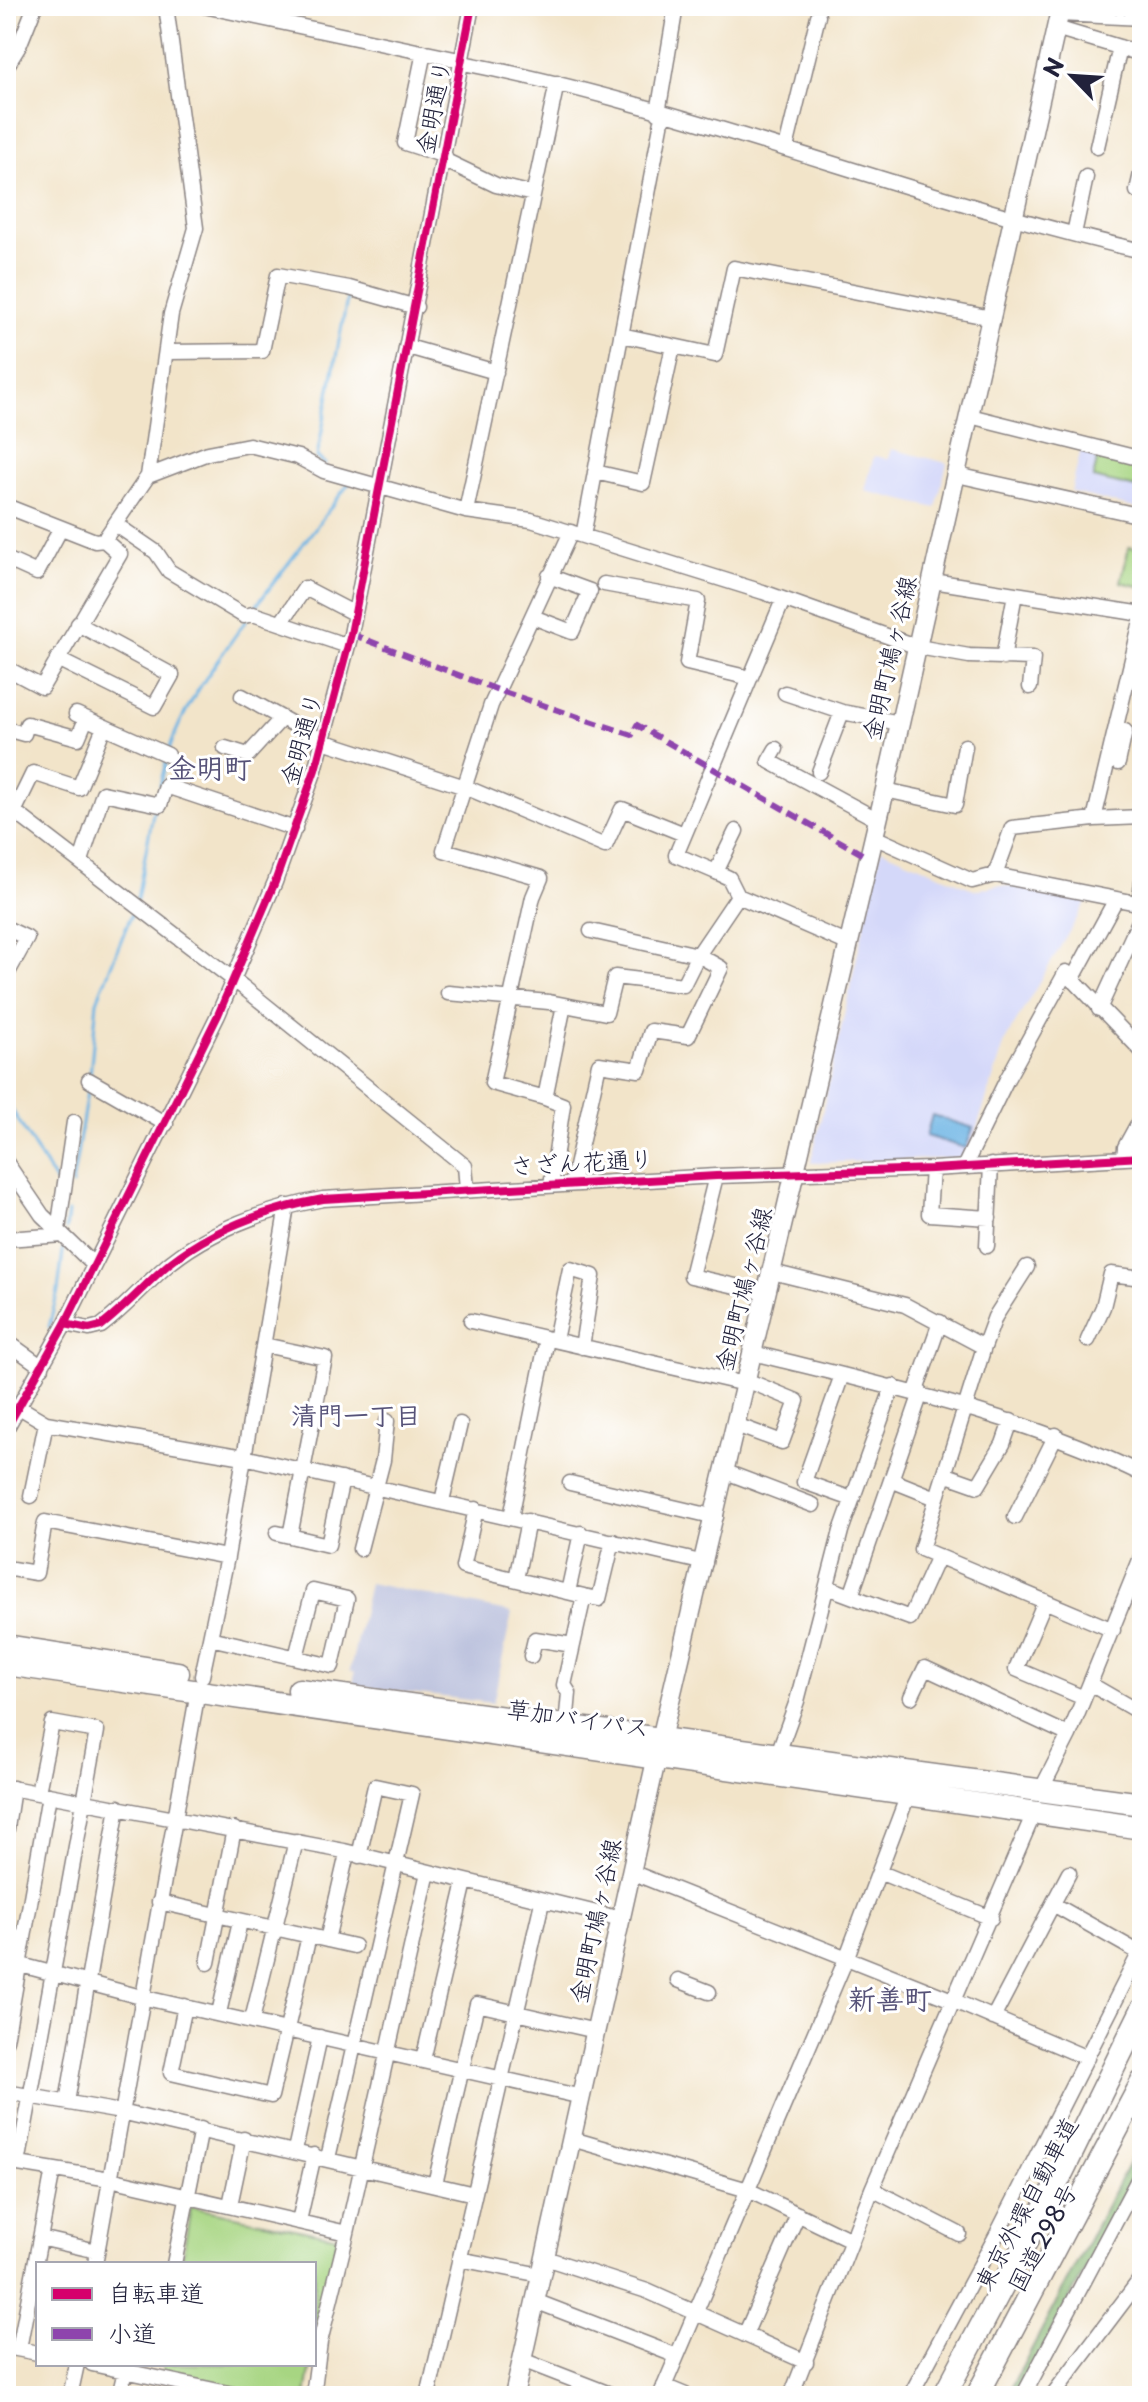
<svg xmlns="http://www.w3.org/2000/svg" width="1148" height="2402" font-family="'Playpen Sans','Klee One',sans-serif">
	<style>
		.built { fill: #d4d8f9 }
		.industrial { fill: #bdc3de }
		.green { fill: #a7d582; stroke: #647c5e; stroke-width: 2 }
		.forest { fill: #85b670; stroke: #546c56; stroke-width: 2 }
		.water { fill: #6cb4e4; stroke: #476b90; stroke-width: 2 }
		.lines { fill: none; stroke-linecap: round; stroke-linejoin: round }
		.stream { stroke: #6cb4e4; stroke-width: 3 }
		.minor-casing { stroke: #8a8382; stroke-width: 17 }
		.major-casing { stroke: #8a8382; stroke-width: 21 }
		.highway-casing { stroke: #8a8382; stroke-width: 25 }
		.minor { stroke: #fff; stroke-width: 14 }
		.major { stroke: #fff; stroke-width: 18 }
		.highway { stroke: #fff; stroke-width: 22 }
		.rail-casing { stroke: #22223b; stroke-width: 6 }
		.rail { stroke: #fff; stroke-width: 3; stroke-dasharray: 9; stroke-linecap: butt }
		.quiet { stroke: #8e44ad; stroke-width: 6; stroke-dasharray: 12 6; stroke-linecap: butt }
		.cycleway-casing { stroke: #fff; stroke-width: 13 }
		.cycleway { stroke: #d6006c; stroke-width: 8 }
		.labels { text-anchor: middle; stroke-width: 6; stroke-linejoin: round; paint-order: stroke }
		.street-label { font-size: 24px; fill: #22223b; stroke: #fff }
		.neighbourhood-label { font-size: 26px; font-weight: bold; fill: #565278; stroke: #fff }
		.quarter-label { font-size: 28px; font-weight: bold; fill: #565278; stroke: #fff }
	</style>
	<rect width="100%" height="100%" fill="#fff"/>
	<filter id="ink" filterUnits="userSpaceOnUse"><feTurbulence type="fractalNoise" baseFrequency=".0125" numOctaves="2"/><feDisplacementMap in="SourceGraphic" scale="16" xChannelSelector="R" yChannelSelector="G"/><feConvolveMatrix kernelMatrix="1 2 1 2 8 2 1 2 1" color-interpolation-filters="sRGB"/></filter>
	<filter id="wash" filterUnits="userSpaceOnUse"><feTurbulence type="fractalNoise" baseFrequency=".006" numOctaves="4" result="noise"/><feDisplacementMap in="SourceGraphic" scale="32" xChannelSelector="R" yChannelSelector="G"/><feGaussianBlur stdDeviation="1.8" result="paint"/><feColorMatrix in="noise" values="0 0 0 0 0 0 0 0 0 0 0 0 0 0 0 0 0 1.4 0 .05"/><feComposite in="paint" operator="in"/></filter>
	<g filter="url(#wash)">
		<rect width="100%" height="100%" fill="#f2e4c9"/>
		<path class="built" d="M 891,449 L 947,463 L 936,508 L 865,491 L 874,456 L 888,459 Z
			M 1081,449 L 1142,464 L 1142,510 L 1071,492 Z
			M 881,849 L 975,890 L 998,885 L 1089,898 L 1006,1039 L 967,1158 L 811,1163 Z"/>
		<path class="industrial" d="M 369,1583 L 512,1613 L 493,1703 L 353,1686 L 355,1672 L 350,1671 Z"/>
		<path class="green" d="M 1099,453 L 1142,464 L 1142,485 L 1137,484 L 1136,488 L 1093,478 Z
			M 1129,547 L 1142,550 L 1142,587 L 1121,582 Z
			M 191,2207 L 338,2237 L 314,2347 L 314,2264 L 181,2264 Z
			M 164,2364 L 311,2364 L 306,2396 L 274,2396 L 162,2374 Z"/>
		<path class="forest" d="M 1142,2138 L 1142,2163 L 1018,2396 L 1007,2396 Z"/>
		<path class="water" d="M 932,1115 L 973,1128 L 966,1148 L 926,1136 Z"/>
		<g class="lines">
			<path class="stream" d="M 325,464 L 317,457 L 348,294
				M 253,610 L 350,482
				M 169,750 C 185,702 218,661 246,620
				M 160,785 L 167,758
				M 137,899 L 154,808
				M 90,1075 L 97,1001 L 133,910
				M 6,1100 L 59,1188
				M 72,1185 L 88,1086
				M 66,1229 L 68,1212
				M 49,1327 L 58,1291 L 64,1244"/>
		</g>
	</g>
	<g filter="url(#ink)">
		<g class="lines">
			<defs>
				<path id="minor" d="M 204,6 L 464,61
					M 1059,14 L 1142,18
					M 1056,28 L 1142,54
					M 424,52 L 405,143 L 445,156
					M 463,63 C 694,108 913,199 1142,251
					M 6,67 L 19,46 L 35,6
					M 658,113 L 676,6
					M 1097,147 L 1120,47
					M 786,148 L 818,16
					M 444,160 L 496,185 L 533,194
					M 1137,191 L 1142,169
					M 1074,234 L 1086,177
					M 673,346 L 715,355 L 734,268 L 992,318
					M 408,347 L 496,372
					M 168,352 L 262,351 L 278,275 L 349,288 L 416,307
					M 970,416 L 1142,459
					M 595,472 L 643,483 L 673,346 L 621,335
					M 957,475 L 1142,516
					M 148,476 L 208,453 L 249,445 L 298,457 L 324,471 L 466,511 L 531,520 L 763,592 L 918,647 L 969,656 L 1033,658 L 1030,687
					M 6,506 L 95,541 L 104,540 L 148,476 L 171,314 L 196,228 L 166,6
					M 466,511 L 557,83
					M 115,524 L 156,552 L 169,571 L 244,616 L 253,614 L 348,646
					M 583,536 L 663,115
					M 6,559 L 37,573 L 61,528
					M 933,581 L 1142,614
					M 604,584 L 698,601 L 687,663 L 750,678
					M 533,617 L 572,632 L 590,591 L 549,576
					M 281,623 L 305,588 L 355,614
					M 1003,658 L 1015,594
					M 57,659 L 154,707 L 172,675 L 78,624
					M 6,668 L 42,687 L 120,554 L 104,540
					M 785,693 L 842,712 L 900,723
					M 242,696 L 323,741 L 465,787 L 605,846 L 622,809 L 684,834
					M 76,714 L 168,755
					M 6,729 L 24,734 L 27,724 L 78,738 L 86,719
					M 225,748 L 248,755 L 281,719
					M 776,749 L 769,761 L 878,820
					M 1118,763 L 1125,731
					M 819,772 L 842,712
					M 885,790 L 955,805 L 965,746
					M 6,805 L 243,987 L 465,1166 L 467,1189
					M 15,810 L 33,773 L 79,788 L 104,727
					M 1094,819 L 1142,817
					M 736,831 L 716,872 L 676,855 L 783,600
					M 874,837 L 972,881 L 995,875 L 1142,904
					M 81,861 L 103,793 L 160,805 L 166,786 L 295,829
					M 716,872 L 729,878 L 738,896 L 849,944
					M 995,875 L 1012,828 L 1094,819 L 1142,617
					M 1139,904 L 1142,881
					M 6,928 L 27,938 L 6,976
					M 1072,980 L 1116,899
					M 448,993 L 549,1002 L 606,1013 L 615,977 L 683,985 L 698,955 L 738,896
					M 564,1005 L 545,1098 L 492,1083 L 533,897 L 541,878 L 444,850 L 491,705 L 571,532
					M 1099,1009 L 1142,915
					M 89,1080 L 166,1124
					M 545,1098 L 563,1105 L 551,1185
					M 1124,1158 L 1125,1147 L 1142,1116
					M 6,1162 L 42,1215 L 94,1265
					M 964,1167 L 1007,1079 L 1066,972 L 1142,1051
					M 932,1169 L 929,1214 L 989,1218
					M 716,1176 L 691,1276 L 767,1293
					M 572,1184 L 599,1064 L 639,1070 L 651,1031 L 688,1036 L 721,968 L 698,955 L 591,931
					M 58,1230 L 74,1122
					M 6,1239 L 63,1235
					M 987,1246 L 991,1165
					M 1027,1267 L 995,1317 L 984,1347 L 921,1549 L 1113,1630
					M 772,1272 L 905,1305 L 984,1347
					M 471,1321 L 745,1384
					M 65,1324 L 89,1329 L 101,1326 C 126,1307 146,1283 170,1263 C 214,1228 268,1209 323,1199 L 716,1176 L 932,1169 L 1142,1157
					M 555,1340 L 570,1269 L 593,1276 L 582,1347
					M 1088,1340 L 1103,1307 L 1111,1274 L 1142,1278
					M 6,1341 L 42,1367
					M 264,1345 L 325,1358 L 290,1536
					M 753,1353 C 886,1386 1018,1414 1142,1474
					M 842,1375 L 804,1482 L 852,1499
					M 916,1391 L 940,1322
					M 19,1407 L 46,1423 L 244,1457 L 705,1563
					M 736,1425 L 782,1442 L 797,1401 L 746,1380
					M 6,1429 L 65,1324 L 218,1015 L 275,882 L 315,770 L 351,634 L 472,6
					M 726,1472 L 813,1505
					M 944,1474 L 978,1486 L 1003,1444 L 1011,1421
					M 891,1480 L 936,1498
					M 570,1483 L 716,1517
					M 31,1496 L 46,1423
					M 442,1501 L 460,1424
					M 476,1509 L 463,1567 L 584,1596 L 599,1599 L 613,1541
					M 511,1517 L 547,1339
					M 1015,1517 L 1056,1435
					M 277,1533 L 328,1545 L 342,1479
					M 360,1549 L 383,1460 L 387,1421
					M 6,1568 L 36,1573 L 45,1522 L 227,1557
					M 516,1579 L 528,1521
					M 827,1587 L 910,1618 L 938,1556
					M 568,1592 L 581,1533
					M 851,1596 L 921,1393
					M 1045,1601 L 1016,1669 L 1084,1698
					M 210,1638 L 332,1666 L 347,1599 L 313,1591 L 296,1657
					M 531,1656 L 535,1639 L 573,1645
					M 202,1676 L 227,1557 L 287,1206
					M 1090,1684 L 1142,1714
					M 911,1697 L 925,1668 L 1069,1735
					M 566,1726 L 569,1693 L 564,1685 L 584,1596
					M 777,1756 L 797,1701 L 841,1531 L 893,1386
					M 6,1787 L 344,1851 L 621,1919
					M 1040,1792 L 1069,1735 L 1142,1555
					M 6,1835 L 13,1788
					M 631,1872 L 952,2000 L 1087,2058
					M 879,1872 L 991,1918
					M 159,1902 L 354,1946
					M 1053,1904 L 1138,1952
					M 327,1940 L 347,1854
					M 6,1961 L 141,1997 L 582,2097
					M 208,1963 L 234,1829
					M 678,1980 L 709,1992
					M 185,2006 L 171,2073 L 271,2096 L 309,1936
					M 219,2013 L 240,1922
					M 993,2018 L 1069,1873
					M 252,2020 L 296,1841
					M 6,2040 L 49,1795
					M 423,2060 L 465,1882
					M 6,2092 L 121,2112 L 474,2194
					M 67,2102 L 118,1807
					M 572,2139 L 748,2190 L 851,2240
					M 295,2150 L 320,2037
					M 328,2158 L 412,1794 L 375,1786 L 359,1856
					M 6,2162 L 110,2179 L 347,2233 L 320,2342 L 313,2396
					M 18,2164 L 97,1731 L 52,1723 L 38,1792
					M 435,2184 L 477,2004 L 596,2031
					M 872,2189 L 959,2234
					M 230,2205 L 244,2139
					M 299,2221 L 314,2155
					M 347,2233 L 428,1872
					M 40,2238 L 97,2251
					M 545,2258 L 647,2291 L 806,2362
					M 459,2259 L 541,2275
					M 95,2264 L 198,1691
					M 174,2264 L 201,2129
					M 535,2301 L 677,2356
					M 745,2335 L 798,2214
					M 6,2347 L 38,2353
					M 19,2349 L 53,2170
					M 522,2360 L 615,2396
					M 92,2364 L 242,2396
					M 664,2386 L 688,2396
					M 70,2396 L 77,2364
					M 119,2396 L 125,2371
					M 428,2396 L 542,1902
					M 660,2396 L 846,1959 L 909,1792
					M 791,2396 L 872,2189 L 1034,1813
					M 910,2396 L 996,2236 L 1142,1948
					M 1023,2396 L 1142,2172
					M 1052,2396 L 1142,2277"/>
				<path id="major" d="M 514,2396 L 657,1756 L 885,790 L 1061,6"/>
				<path id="highway" d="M 6,1646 L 178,1673
					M 6,1664 L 1142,1828
					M 299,1690 L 1142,1804
					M 944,2396 L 1054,2189 L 1142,2010
					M 977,2396 L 1142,2082"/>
			</defs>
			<use href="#minor" class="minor-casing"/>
			<use href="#major" class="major-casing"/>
			<use href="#highway" class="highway-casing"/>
			<use href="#minor" class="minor"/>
			<use href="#major" class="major"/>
			<use href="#highway" class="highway"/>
			<defs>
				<path id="rail" d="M 963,6 L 1142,11"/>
			</defs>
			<use href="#rail" class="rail-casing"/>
			<use href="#rail" class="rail"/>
			<path class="quiet" d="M 351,634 L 498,690 L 632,735 L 637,725 L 862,854"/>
			<defs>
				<path id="cycleway" d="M 65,1324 L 89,1329 L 101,1326 C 126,1307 146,1283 170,1263 C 214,1228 268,1209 323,1199 L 716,1176 L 932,1169 L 1142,1157
					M 6,1429 L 65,1324 L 218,1015 L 275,882 L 315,770 L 351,634 L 472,6"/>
			</defs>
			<use href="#cycleway" class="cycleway-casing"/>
			<use href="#cycleway" class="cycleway"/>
		</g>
	</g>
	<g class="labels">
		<g class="street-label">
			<text transform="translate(434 107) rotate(-79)" y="8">金明通り</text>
			<text transform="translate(890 658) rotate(-77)" y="8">金明町鳩ヶ谷線</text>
			<text transform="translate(302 739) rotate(-74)" y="8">金明通り</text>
			<text transform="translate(582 1163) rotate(-3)" y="8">さざん花通り</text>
			<text transform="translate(744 1289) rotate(-76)" y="8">金明町鳩ヶ谷線</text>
			<text transform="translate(578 1719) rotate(8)" y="8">草加バイパス</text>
			<text transform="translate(596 1921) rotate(-78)" y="8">金明町鳩ヶ谷線</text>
			<text transform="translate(1027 2204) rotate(-62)" y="8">東京外環自動車道</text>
			<text transform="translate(1043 2238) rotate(-62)" y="8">国道298号</text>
		</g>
		<g class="neighbourhood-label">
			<text x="356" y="1425">清門一丁目</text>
		</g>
		<g class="quarter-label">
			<text x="210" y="778">金明町</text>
			<text x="890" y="2009">新善町</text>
		</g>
	</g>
	<rect width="1148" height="2402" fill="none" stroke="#fff" stroke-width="32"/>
	<rect x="36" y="2262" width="280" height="104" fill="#ffffff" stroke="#a7a7b1" stroke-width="2"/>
	<rect x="52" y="2288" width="40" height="12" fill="#d6006c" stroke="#a7a7b1" stroke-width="2"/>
	<text x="108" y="2302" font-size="24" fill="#22223b">自転車道</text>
	<rect x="52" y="2328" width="40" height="12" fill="#8e44ad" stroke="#a7a7b1" stroke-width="2"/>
	<text x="108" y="2342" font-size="24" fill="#22223b">小道</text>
	<g transform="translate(1072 76) rotate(295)" stroke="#ffffff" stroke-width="6" paint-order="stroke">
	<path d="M0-6L14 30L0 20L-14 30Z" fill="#22223b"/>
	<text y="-12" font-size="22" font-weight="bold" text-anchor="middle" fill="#22223b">N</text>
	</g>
</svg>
